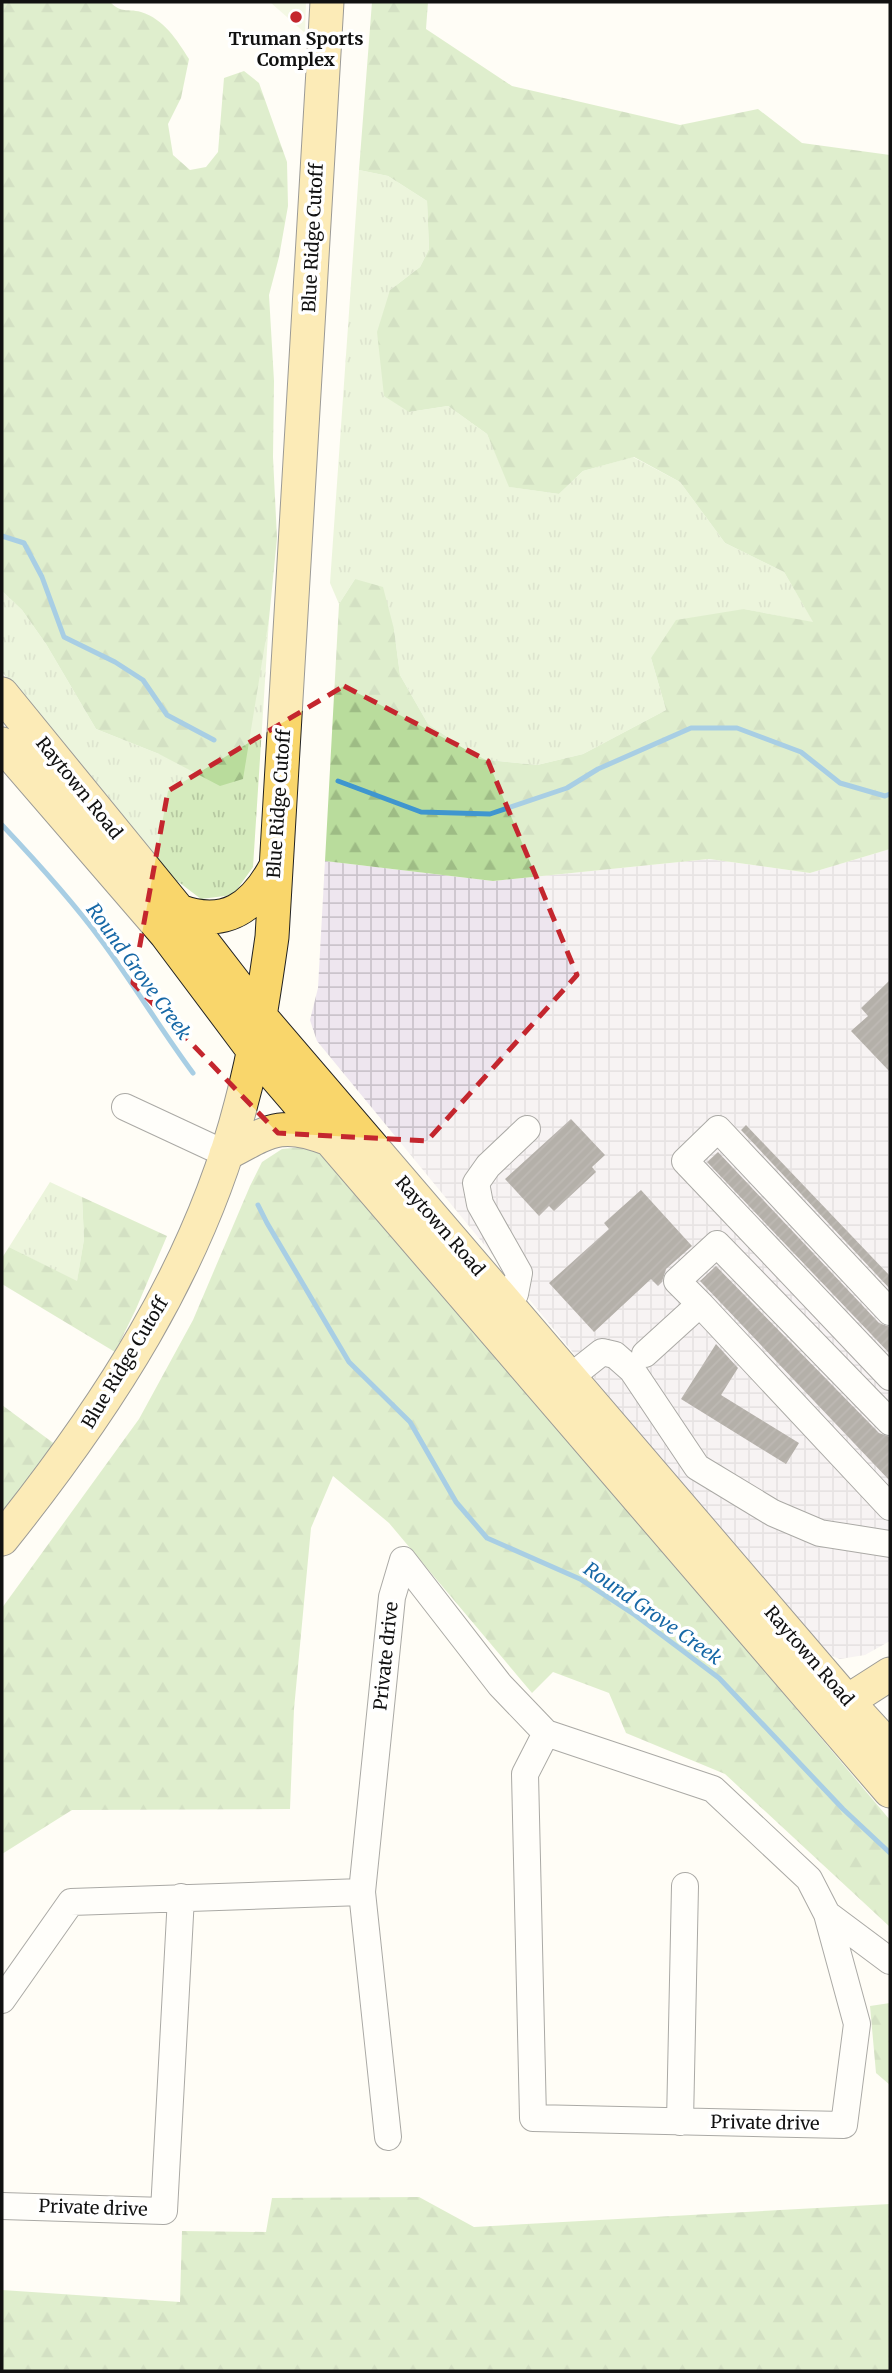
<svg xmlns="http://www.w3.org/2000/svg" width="892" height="2373" font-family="Merriweather,serif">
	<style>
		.industrial { fill: url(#industrial-grid) }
		.grass { fill: url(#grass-tufts) }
		.forest { fill: url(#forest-firs) }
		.pitch { fill: #e6f2cf }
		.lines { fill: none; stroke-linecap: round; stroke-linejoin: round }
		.stream { stroke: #3f96cf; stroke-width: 5 }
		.building { fill: url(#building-hatch) }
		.minor-casing { stroke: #444; stroke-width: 28 }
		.major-casing { stroke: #222; stroke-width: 35 }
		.minor { stroke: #fff; stroke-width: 26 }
		.major { stroke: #f9d66b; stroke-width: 33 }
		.marked { fill: none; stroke: #c4262e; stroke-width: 5; stroke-dasharray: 14 9; stroke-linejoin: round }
		.poi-dot { fill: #c4262e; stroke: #fff; stroke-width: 2.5 }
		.labels { text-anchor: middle; stroke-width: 7; stroke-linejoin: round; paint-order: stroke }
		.poi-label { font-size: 18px; font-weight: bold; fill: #111; stroke: #fff }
		.street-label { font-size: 18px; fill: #111; stroke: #fff }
		.water-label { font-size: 19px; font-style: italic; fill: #1768a6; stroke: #fff }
	</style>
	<defs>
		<pattern id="industrial-grid" width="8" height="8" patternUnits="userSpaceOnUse" patternTransform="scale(1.75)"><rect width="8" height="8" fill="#eee6ef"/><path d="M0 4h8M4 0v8" fill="none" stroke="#cbc4cc"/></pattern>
		<pattern id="grass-tufts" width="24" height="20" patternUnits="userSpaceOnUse" patternTransform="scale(1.75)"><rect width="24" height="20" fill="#d5ebbd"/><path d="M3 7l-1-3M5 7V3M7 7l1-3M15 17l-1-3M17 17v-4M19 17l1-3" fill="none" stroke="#b6c8a1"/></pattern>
		<pattern id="forest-firs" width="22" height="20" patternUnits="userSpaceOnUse" patternTransform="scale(1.75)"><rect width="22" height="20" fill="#b9dc9c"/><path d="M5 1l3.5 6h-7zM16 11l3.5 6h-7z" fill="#9ebc85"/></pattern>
		<pattern id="building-hatch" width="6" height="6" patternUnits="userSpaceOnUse" patternTransform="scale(1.75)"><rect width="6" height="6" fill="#5a524d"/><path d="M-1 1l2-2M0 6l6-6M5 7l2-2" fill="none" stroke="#6d6662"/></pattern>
	</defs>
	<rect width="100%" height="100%" fill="#fffdf5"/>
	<path class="industrial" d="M 890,849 L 890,1641 L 865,1655 L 840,1659 L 818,1651 L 317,1041 L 310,1020 L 318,988 L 325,861 L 493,881 L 709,859 L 810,873 Z"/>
	<path class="grass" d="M 359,170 L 388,176 L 427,201 L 429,249 L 420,267 L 390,290 L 409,412 L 448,406 L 487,434 L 510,487 L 559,494 L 583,471 L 633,457 L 680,482 L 725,543 L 784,572 L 814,623 L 744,609 L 651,658 L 666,710 L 583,754 L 537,765 L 480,759 L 428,724 L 400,675 L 394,629 L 355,579 L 339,604 L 330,583 Z
		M 2,591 L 22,610 L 46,644 L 96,729 L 159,754 L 256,685 L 269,619 L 253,867 L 233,895 L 201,899 L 172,877 L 2,672 Z
		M 50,1182 L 82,1197 L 84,1239 L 77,1282 L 9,1247 Z"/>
	<path class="forest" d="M 2,2 L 110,2 C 122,14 126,8 141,12 C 164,19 177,40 189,59 L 181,98 L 168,124 L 173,155 L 190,170 L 206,167 L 218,152 L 224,78 L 244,71 L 259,83 L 287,162 L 288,206 L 279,257 L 269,295 L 274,381 L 273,457 L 277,538 L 269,619 L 243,779 L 220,786 L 159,754 L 96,729 L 46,644 L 22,610 L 2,591 Z
		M 372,2 L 428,2 L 426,29 L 512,86 L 680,125 L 758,109 L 802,143 L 890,155 L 890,849 L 810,873 L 709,859 L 493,881 L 325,861 L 339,604 L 355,579 L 383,587 L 394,629 L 400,675 L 428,724 L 480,759 L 537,765 L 583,754 L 666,710 L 651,658 L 676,620 L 744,609 L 813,622 L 784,572 L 725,543 L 680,482 L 634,457 L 583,471 L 559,494 L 509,487 L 487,434 L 448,406 L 409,412 L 384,396 L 377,332 L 390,290 L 420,267 L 429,249 L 427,201 L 388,176 L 359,170 Z
		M 311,1146 L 335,1161 L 890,1820 L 890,1927 L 725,1774 L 626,1733 L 609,1693 L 553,1672 L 532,1693 L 389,1523 L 333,1476 L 311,1528 L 294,1709 L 290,1809 L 72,1810 L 2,1854 L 2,1608 L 139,1419 L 193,1320 L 250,1186 L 262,1162 L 282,1149 Z
		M 82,1197 L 167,1236 L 136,1309 L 115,1352 L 2,1284 L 2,1258 L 9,1247 L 77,1281 L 84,1239 Z
		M 2,1405 L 56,1445 L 2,1512 Z
		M 890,2003 L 890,2085 L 876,2073 L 870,2006 Z
		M 419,2197 L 474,2227 L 890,2204 L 890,2371 L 2,2371 L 2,2290 L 180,2302 L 182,2231 L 266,2232 L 272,2198 Z"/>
	<path class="pitch" d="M 270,2 L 306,2 L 305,33 Z"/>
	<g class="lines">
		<path class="stream" d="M 2,536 L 24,543 L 42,577 L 64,637 L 115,662 L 143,680 L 167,715 L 214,740
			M 338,781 L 421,812 L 490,814 L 567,788 L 598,769 L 691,728 L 737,728 L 801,752 L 840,783 L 885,796 L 890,794
			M 2,825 C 36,861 71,899 101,940 C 133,983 161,1030 193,1073
			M 258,1205 L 267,1223 L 349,1362 L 410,1422 L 456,1502 L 487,1538 L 580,1579 L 635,1615 L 719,1678 L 843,1809 L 890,1853"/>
	</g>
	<path class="building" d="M 890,980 L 890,1072 L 851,1031 L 868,1016 L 861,1008 Z
		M 571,1119 L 605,1155 L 592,1167 L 596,1172 L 554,1211 L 549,1206 L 539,1216 L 505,1179 Z
		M 746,1125 L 890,1276 L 890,1289 L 741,1130 Z
		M 718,1152 L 879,1323 L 890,1327 L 890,1354 L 707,1162 Z
		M 641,1190 L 692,1246 L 666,1269 L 662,1282 L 658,1286 L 651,1279 L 594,1332 L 549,1283 L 609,1229 L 604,1223 Z
		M 716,1266 L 879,1433 L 890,1437 L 890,1481 L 700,1281 Z
		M 716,1344 L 738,1368 L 721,1395 L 799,1443 L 786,1464 L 681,1399 Z"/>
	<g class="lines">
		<defs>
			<path id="minor" d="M 125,1107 L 226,1154
				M 700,1304 L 677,1281 L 717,1244 L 890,1422
				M 890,1312 L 718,1129 L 685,1161 L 890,1377
				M 497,1316 L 515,1294 L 519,1273 L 480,1204 L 476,1183 L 488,1166 L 527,1129
				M 645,1354 L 700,1304 L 890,1507
				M 554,1390 L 602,1352 L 615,1355 L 632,1370 L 697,1467 L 773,1513 L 820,1533 L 890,1544
				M 403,1560 L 500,1685 L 546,1733 L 713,1789 L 809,1879 L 827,1914 L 890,1961
				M 546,1733 L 525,1774 L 533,2118 L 844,2125 L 857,2024 L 827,1914
				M 2,2000 L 71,1902 L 362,1892
				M 680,2122 L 685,1886
				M 388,2137 L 362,1892 L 392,1597 L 403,1560
				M 2,2206 L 164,2211 L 181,1897"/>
			<path id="major" d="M 2,694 L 179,911 L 260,1016 L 846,1700 L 890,1748
				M 2,744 L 166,934 L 253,1050 L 890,1791
				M 179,911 C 225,928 253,908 275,868
				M 226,1154 C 269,1131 281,1120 329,1139
				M 2,1539 C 106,1409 199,1268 241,1104 C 256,1049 264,993 272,937 L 327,2
				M 829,1713 L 890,1674"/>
		</defs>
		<use href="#minor" class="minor-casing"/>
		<use href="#major" class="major-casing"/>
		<use href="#minor" class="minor"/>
		<use href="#major" class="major"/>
	</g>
	<path d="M0 0H892V2373H0ZM 344,686 L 488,761 L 577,975 L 427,1141 L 278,1133 L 133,983 L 168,791 Z" fill="#fffdf5" fill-opacity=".55" fill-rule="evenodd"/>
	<path class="marked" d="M 344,686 L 488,761 L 577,975 L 427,1141 L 278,1133 L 133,983 L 168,791 Z"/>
	<circle class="poi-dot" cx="296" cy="17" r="7"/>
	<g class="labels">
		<g class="poi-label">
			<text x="296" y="45">Truman Sports<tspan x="296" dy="21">Complex</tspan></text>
		</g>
		<g class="street-label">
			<text transform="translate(313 238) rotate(-87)" y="6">Blue Ridge Cutoff</text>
			<text transform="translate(79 788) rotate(51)" y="6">Raytown Road</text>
			<text transform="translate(279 804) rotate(-86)" y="6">Blue Ridge Cutoff</text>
			<text transform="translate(440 1226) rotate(49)" y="6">Raytown Road</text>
			<text transform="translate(125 1363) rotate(-59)" y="6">Blue Ridge Cutoff</text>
			<text transform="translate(386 1656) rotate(-84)" y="6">Private drive</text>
			<text transform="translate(809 1656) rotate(49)" y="6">Raytown Road</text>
			<text transform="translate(765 2123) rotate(1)" y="6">Private drive</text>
			<text transform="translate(93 2208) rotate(2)" y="6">Private drive</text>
		</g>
		<g class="water-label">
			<text transform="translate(139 971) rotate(54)" y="7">Round Grove Creek</text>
			<text transform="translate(653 1613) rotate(35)" y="7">Round Grove Creek</text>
		</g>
	</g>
	<rect width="892" height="2373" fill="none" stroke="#111111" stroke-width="7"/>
</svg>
